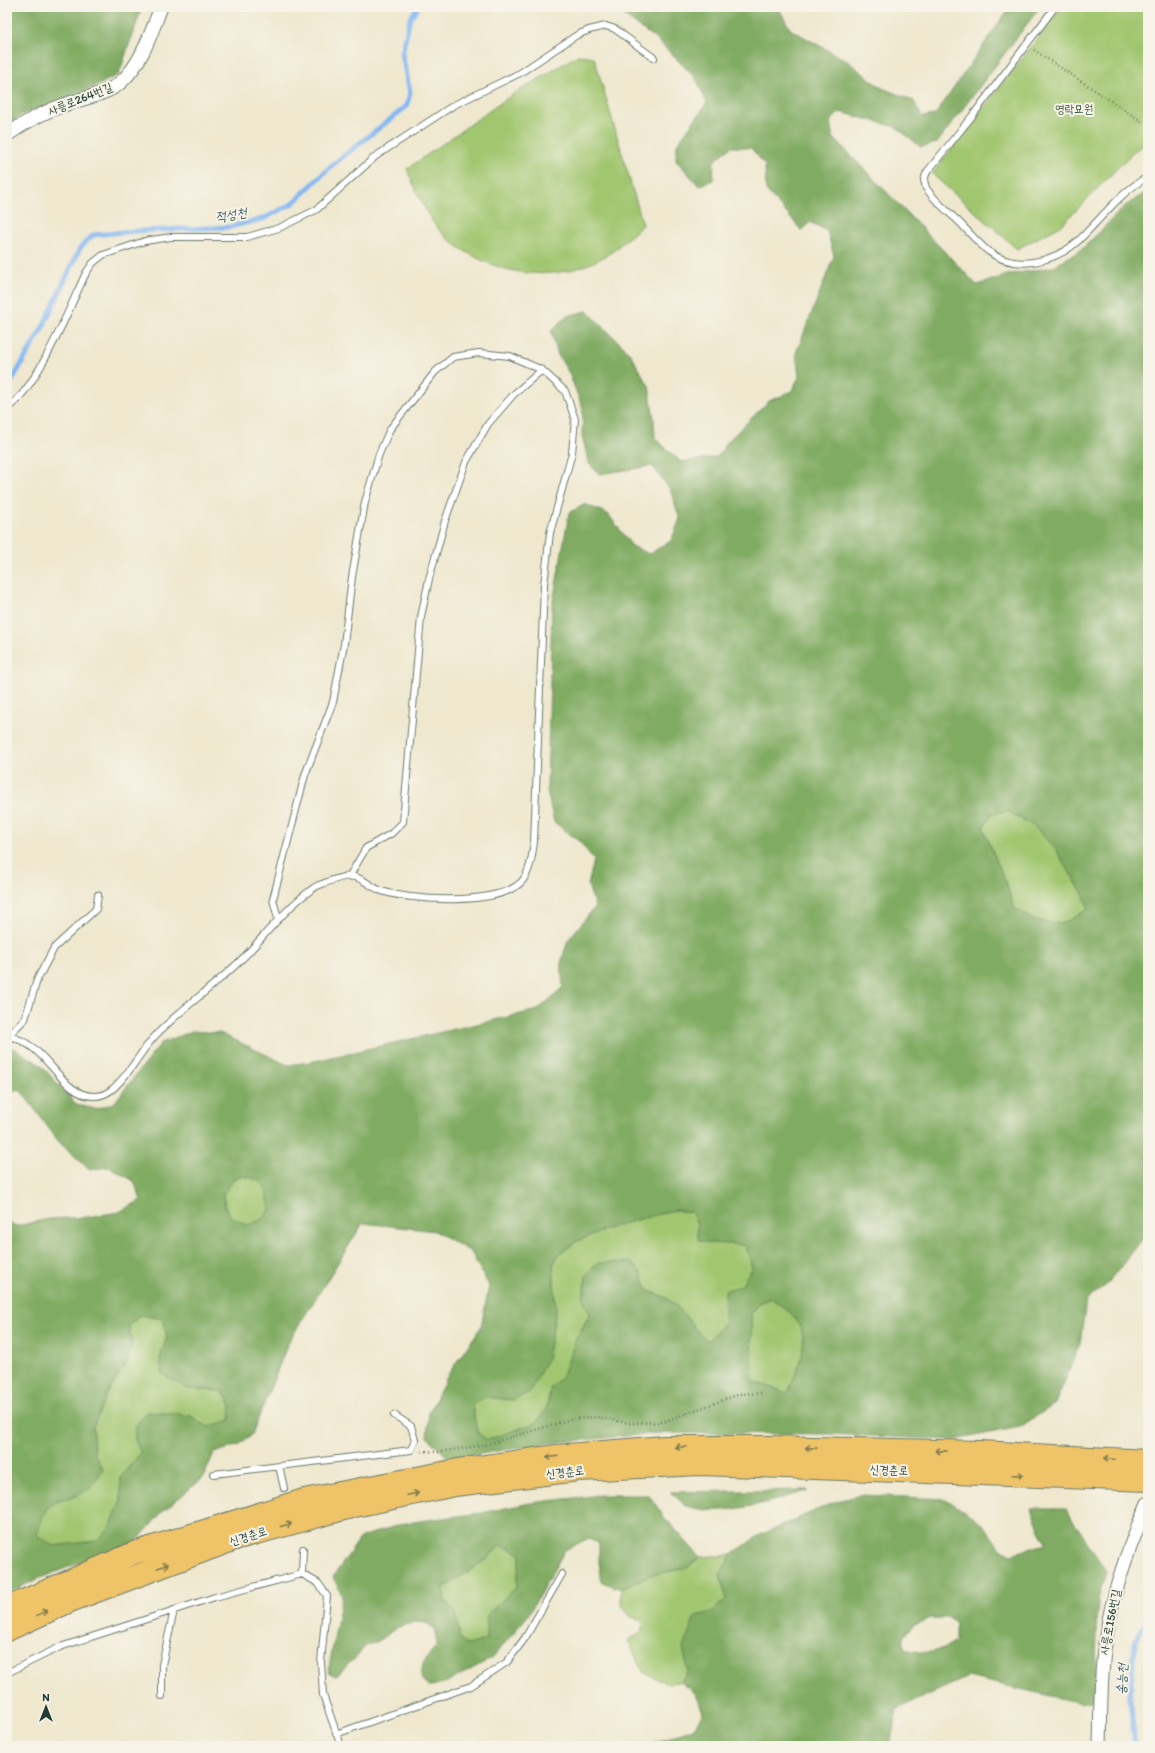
<svg xmlns="http://www.w3.org/2000/svg" width="1155" height="1753" font-family="Itim,'Poor Story',sans-serif">
	<style>
		.green { fill: #a1c670; stroke: #608252 }
		.forest { fill: #80ab62; stroke: #50744b; fill-rule: evenodd }
		.lines { fill: none; stroke-linecap: round; stroke-linejoin: round }
		.stream { stroke: #85b8f2; stroke-width: 5 }
		.lane-casing { stroke: #68796a; stroke-width: 8 }
		.street-casing { stroke: #68796a; stroke-width: 15 }
		.highway-casing { stroke: #68796a; stroke-width: 24 }
		.path { stroke: #68796a; stroke-width: 2.5; stroke-dasharray: 1 3; stroke-linecap: butt }
		.lane { stroke: #fff; stroke-width: 6 }
		.street { stroke: #fff; stroke-width: 13 }
		.highway { stroke: #efc469; stroke-width: 22 }
		.oneway { stroke: #7d7a4c }
		.labels { text-anchor: middle; stroke-width: 4; stroke-linejoin: round; paint-order: stroke }
		.street-label { font-size: 12px; fill: #1f3d34; stroke: #f7f3e8 }
		.park-label { font-size: 12px; fill: #395840; stroke: #f7f3e8 }
		.water-label { font-size: 13px; font-style: italic; fill: #385c64; stroke: #f7f3e8 }
	</style>
	<rect width="100%" height="100%" fill="#f7f3e8"/>
	<filter id="ink" filterUnits="userSpaceOnUse"><feTurbulence type="fractalNoise" baseFrequency=".025" numOctaves="2"/><feDisplacementMap in="SourceGraphic" scale="8" xChannelSelector="R" yChannelSelector="G"/><feConvolveMatrix kernelMatrix="1 2 1 2 8 2 1 2 1" color-interpolation-filters="sRGB"/></filter>
	<filter id="wash" filterUnits="userSpaceOnUse"><feTurbulence type="fractalNoise" baseFrequency=".012" numOctaves="4" result="noise"/><feDisplacementMap in="SourceGraphic" scale="16" xChannelSelector="R" yChannelSelector="G"/><feGaussianBlur stdDeviation="0.9" result="paint"/><feColorMatrix in="noise" values="0 0 0 0 0 0 0 0 0 0 0 0 0 0 0 0 0 1.4 0 .05"/><feComposite in="paint" operator="in"/></filter>
	<g filter="url(#wash)">
		<rect width="100%" height="100%" fill="#efe8cf"/>
		<path class="green" d="M 1062,7 L 1148,7 L 1148,143 L 1135,150 L 1061,226 L 1017,249 L 932,174 Z
			M 578,55 L 594,57 L 643,225 C 633,233 623,243 613,251 C 561,287 493,278 446,237 C 427,220 417,192 407,169 L 506,99 Z
			M 1008,811 L 1035,827 L 1056,850 L 1082,892 L 1089,909 L 1062,924 L 1033,920 L 1014,907 L 1007,886 L 983,828 L 991,814 Z
			M 244,1176 L 260,1180 L 267,1192 L 270,1211 L 259,1221 L 248,1225 C 228,1217 225,1215 223,1193 L 235,1178 Z
			M 673,1210 L 692,1212 L 708,1243 L 726,1243 L 746,1245 L 752,1268 L 741,1286 L 723,1303 L 725,1322 L 708,1341 C 691,1329 684,1308 666,1298 C 661,1295 654,1293 648,1291 L 640,1271 L 598,1263 C 581,1281 580,1292 590,1314 L 577,1337 L 563,1375 L 551,1387 L 546,1410 L 536,1423 L 487,1440 L 477,1432 L 472,1405 L 485,1397 L 513,1400 L 547,1359 L 556,1310 L 553,1265 L 559,1254 L 577,1241 L 615,1226 Z
			M 771,1298 C 778,1304 789,1310 795,1318 C 813,1343 798,1368 788,1393 L 751,1381 L 751,1313 L 758,1303 Z
			M 140,1315 L 163,1319 L 167,1337 L 160,1359 L 201,1390 L 222,1391 L 231,1405 L 230,1421 L 208,1427 L 189,1415 L 147,1412 L 134,1438 L 141,1452 L 121,1477 L 121,1501 L 110,1527 L 97,1541 L 53,1546 L 36,1535 C 41,1516 47,1499 70,1499 L 94,1453 L 93,1427 L 107,1394 L 128,1361 L 132,1345 L 129,1325 Z
			M 501,1545 L 521,1554 L 517,1579 L 518,1586 L 503,1599 L 487,1615 L 486,1640 L 468,1645 L 460,1639 L 456,1613 L 444,1599 L 444,1588 L 484,1561 Z
			M 731,1555 L 720,1575 L 727,1599 L 710,1613 L 683,1648 L 688,1670 L 681,1682 L 666,1683 L 643,1672 L 628,1640 L 642,1633 L 644,1622 L 630,1616 L 621,1606 L 621,1589 L 651,1575 L 687,1568 L 700,1557 Z"/>
		<path class="forest" d="M 7,7 L 142,7 L 119,74 L 95,87 L 21,115 L 7,127 Z
			M 612,7 L 778,7 L 790,29 L 847,61 L 882,88 L 914,101 L 922,117 L 935,115 L 1010,7 L 1040,7 L 937,143 L 921,147 L 896,127 L 840,112 L 830,122 L 833,137 L 977,285 L 1007,275 L 1052,267 L 1081,250 L 1125,206 L 1148,191 L 1148,1232 L 1109,1282 L 1086,1301 L 1080,1344 L 1055,1404 L 1020,1427 L 955,1440 L 830,1434 L 658,1433 L 550,1443 L 449,1459 L 427,1437 L 429,1413 L 449,1373 L 481,1327 L 489,1286 L 471,1252 L 435,1231 L 363,1223 L 289,1341 L 252,1434 L 239,1445 L 214,1453 L 203,1478 L 163,1511 L 137,1541 L 40,1578 L 7,1593 L 7,1221 L 16,1226 L 49,1219 L 88,1217 L 119,1212 L 141,1200 L 134,1181 L 109,1167 L 90,1170 L 59,1142 L 21,1091 L 7,1089 L 7,1047 L 14,1048 L 41,1065 L 76,1105 L 96,1109 L 114,1103 L 161,1043 L 192,1031 L 220,1033 L 288,1065 L 310,1062 L 538,1010 L 563,987 L 561,963 L 568,940 L 595,907 L 588,885 L 594,860 L 580,842 L 554,822 L 547,790 L 552,607 L 569,513 L 585,504 L 608,514 L 632,546 L 649,554 L 671,541 L 680,519 L 670,489 L 652,466 L 599,474 L 589,464 L 582,436 L 583,409 L 569,373 L 558,355 L 551,331 L 566,316 L 587,311 L 629,352 L 649,386 L 654,419 L 655,438 L 681,462 L 717,457 L 728,441 L 769,401 L 791,392 L 799,377 L 796,353 L 834,256 L 827,231 L 810,222 L 802,231 L 766,190 L 765,165 L 751,148 L 731,147 L 714,161 L 713,180 L 699,186 L 676,160 L 677,144 L 707,103 L 696,78 L 656,39 ZM 1008,811 L 1035,827 L 1056,850 L 1082,892 L 1089,909 L 1062,924 L 1033,920 L 1014,908 L 1007,886 L 983,828 L 991,814 ZM 244,1176 L 260,1180 L 267,1192 L 270,1210 L 259,1221 L 248,1225 C 228,1217 225,1215 223,1194 L 235,1178 ZM 673,1210 L 692,1212 L 697,1224 L 698,1240 C 713,1245 730,1243 746,1246 L 752,1268 L 741,1286 L 725,1290 L 725,1322 L 708,1341 C 691,1329 684,1308 666,1298 C 661,1295 654,1293 648,1291 L 640,1271 L 631,1262 L 598,1263 L 586,1275 L 583,1299 L 590,1314 L 577,1337 L 563,1375 L 551,1387 L 546,1410 L 536,1423 L 487,1440 L 477,1432 L 472,1405 L 485,1397 L 513,1400 L 530,1392 L 547,1359 L 556,1310 L 553,1265 L 559,1254 L 577,1241 L 615,1226 ZM 771,1298 C 778,1304 789,1310 795,1318 C 813,1343 798,1367 788,1393 L 752,1381 L 751,1313 L 758,1303 ZM 140,1315 L 163,1319 L 167,1337 L 160,1359 L 162,1374 L 188,1389 L 222,1391 L 231,1405 L 230,1420 L 208,1427 L 189,1415 L 147,1412 C 131,1427 132,1434 141,1453 L 121,1477 L 121,1501 L 110,1527 L 97,1541 L 53,1546 L 37,1535 L 45,1510 L 59,1499 L 70,1499 L 91,1488 L 103,1469 L 94,1453 L 93,1427 L 107,1394 L 128,1361 L 132,1345 L 129,1325 Z
			M 808,1490 C 775,1501 725,1517 690,1507 C 683,1505 676,1496 670,1492 Z
			M 600,1495 L 649,1495 L 664,1517 L 700,1557 L 687,1568 L 651,1575 L 621,1589 L 602,1582 L 599,1563 L 599,1544 L 589,1538 L 565,1550 L 527,1617 L 492,1658 L 448,1682 L 428,1687 L 421,1678 L 423,1663 L 436,1646 L 436,1630 L 427,1623 L 415,1622 L 396,1628 L 382,1639 L 366,1646 L 337,1676 L 328,1673 L 342,1595 L 333,1577 L 361,1537 L 405,1523 L 481,1513 L 530,1503 ZM 501,1545 L 521,1554 L 517,1579 L 518,1586 L 503,1599 L 487,1615 L 486,1640 L 468,1645 L 460,1639 L 456,1613 L 444,1599 L 444,1588 L 484,1561 Z
			M 861,1495 L 946,1499 L 982,1523 L 1000,1548 L 1012,1554 L 1046,1544 L 1031,1509 L 1066,1509 L 1106,1571 L 1098,1600 L 1095,1700 L 1081,1703 L 968,1677 L 897,1709 L 890,1746 L 654,1746 L 656,1742 L 693,1729 L 703,1713 L 696,1694 L 681,1682 L 688,1670 L 683,1648 L 695,1616 L 710,1613 L 727,1599 L 720,1575 L 731,1555 L 758,1536 L 837,1501 ZM 931,1618 L 949,1618 L 956,1624 L 956,1641 C 933,1655 929,1654 904,1649 L 904,1637 L 913,1626 Z"/>
		<g class="lines">
			<path class="stream" d="M 7,389 L 43,327 L 80,248 L 93,235 L 136,231 L 230,227 L 263,219 L 292,204 L 331,166 L 407,106 L 410,92 L 402,54 L 410,19 L 418,7
				M 1135,1746 L 1130,1697 L 1135,1643 L 1148,1617"/>
		</g>
	</g>
	<g filter="url(#ink)">
		<g class="lines">
			<defs>
				<path id="lane" d="M 1055,7 L 973,115 L 927,172 L 924,180 L 926,188 C 934,200 947,211 958,221 C 968,231 977,242 988,251 C 1015,272 1055,262 1078,241 C 1099,221 1122,190 1148,177
					M 7,408 C 37,390 70,306 86,273 L 93,263 L 103,255 L 145,241 L 171,237 L 247,237 L 279,228 L 316,210 L 376,156 L 454,105 L 520,73 L 577,35 L 589,30 L 606,26 L 615,29 L 654,58
					M 349,877 L 366,848 L 392,833 L 403,822 L 421,617 L 429,579 L 445,521 L 466,462 L 488,424 L 514,394 L 542,370
					M 7,1036 C 49,1043 59,1095 93,1096 C 109,1097 119,1083 128,1072 C 137,1060 146,1045 157,1034 C 184,1006 218,984 246,955 C 265,935 280,915 302,897 C 309,892 314,886 322,884 C 331,881 345,874 355,877 C 363,879 371,886 379,890 C 407,901 502,907 523,880 C 531,869 532,855 534,842 L 544,585 L 550,533 L 572,453 L 575,419 L 565,391 L 542,370 L 510,356 L 479,353 L 453,357 L 435,372 L 390,429 L 379,454 L 365,502 L 352,577 L 344,644 L 333,702 L 305,775 L 273,899 L 278,919
					M 8,1036 L 25,1019 L 37,980 L 54,948 L 96,909 L 98,895
					M 279,1466 L 284,1488
					M 214,1474 L 411,1450 L 415,1440 L 411,1426 L 394,1415
					M 302,1574 L 303,1549
					M 7,1673 L 60,1647 L 215,1597 L 302,1574 L 318,1583 L 327,1596 L 321,1662 L 323,1695 L 341,1746
					M 162,1696 L 162,1665 L 174,1610
					M 336,1734 L 471,1686 L 507,1662 L 525,1638 L 562,1574"/>
				<path id="street" d="M 7,135 C 25,122 43,112 64,105 C 82,98 106,95 121,82 C 142,63 151,33 161,7
					M 1100,1746 C 1101,1712 1100,1677 1105,1643 C 1112,1593 1128,1549 1148,1503"/>
				<path id="highway" d="M 7,1608 L 134,1553 L 304,1500 L 458,1470 L 556,1456 L 664,1447 L 769,1447 L 980,1452 L 1148,1461
					M 7,1630 L 70,1601 L 238,1538 L 355,1506 L 455,1485 L 578,1470 L 700,1464 L 1148,1480"/>
			</defs>
			<use href="#lane" class="lane-casing"/>
			<use href="#street" class="street-casing"/>
			<use href="#highway" class="highway-casing"/>
			<path class="path" d="M 1034,50 L 1144,123
				M 422,1451 L 438,1452 L 484,1445 L 572,1419 L 596,1417 L 629,1423 L 663,1422 L 740,1394 L 761,1393"/>
			<use href="#lane" class="lane"/>
			<use href="#street" class="street"/>
			<use href="#highway" class="highway"/>
		</g>
		<defs><path id="oneway-shaft" d="M-6 0H5M1.5-3L5.5 0L1.5 3" fill="none" stroke-width="1.6" stroke-linecap="round" stroke-linejoin="round"/></defs>
		<g class="oneway">
			<use href="#oneway-shaft" transform="translate(681 1447) rotate(-180)"/>
			<use href="#oneway-shaft" transform="translate(811 1448) rotate(-179)"/>
			<use href="#oneway-shaft" transform="translate(941 1451) rotate(-179)"/>
			<use href="#oneway-shaft" transform="translate(552 1457) rotate(173)"/>
			<use href="#oneway-shaft" transform="translate(1109 1459) rotate(-177)"/>
			<use href="#oneway-shaft" transform="translate(1018 1475) rotate(2)"/>
			<use href="#oneway-shaft" transform="translate(413 1494) rotate(-12)"/>
			<use href="#oneway-shaft" transform="translate(286 1525) rotate(-15)"/>
			<use href="#oneway-shaft" transform="translate(163 1566) rotate(-21)"/>
			<use href="#oneway-shaft" transform="translate(42 1613) rotate(-25)"/>
		</g>
	</g>
	<g class="labels">
		<g class="street-label">
			<text transform="translate(80 99) rotate(-22)" y="4">사릉로264번길</text>
			<text transform="translate(889 1470) rotate(2)" y="4">신경춘로</text>
			<text transform="translate(565 1472) rotate(-6)" y="4">신경춘로</text>
			<text transform="translate(248 1536) rotate(-17)" y="4">신경춘로</text>
			<text transform="translate(1110 1622) rotate(-79)" y="4">사릉로156번길</text>
		</g>
		<g class="park-label">
			<text x="1074" y="113">영락묘원</text>
		</g>
		<g class="water-label">
			<text transform="translate(231 214) rotate(-9)" y="5">적성천</text>
			<text transform="translate(1121 1679) rotate(-86)" y="5">송능천</text>
		</g>
	</g>
	<rect width="1155" height="1753" fill="none" stroke="#f7f3e8" stroke-width="24"/>
	<g transform="translate(46 1707)" stroke="#f7f3e8" stroke-width="3" paint-order="stroke">
	<path d="M0-3L7 15L0 10L-7 15Z" fill="#1f3d34"/>
	<text y="-6" font-size="11" font-weight="bold" text-anchor="middle" fill="#1f3d34">N</text>
	</g>
</svg>
